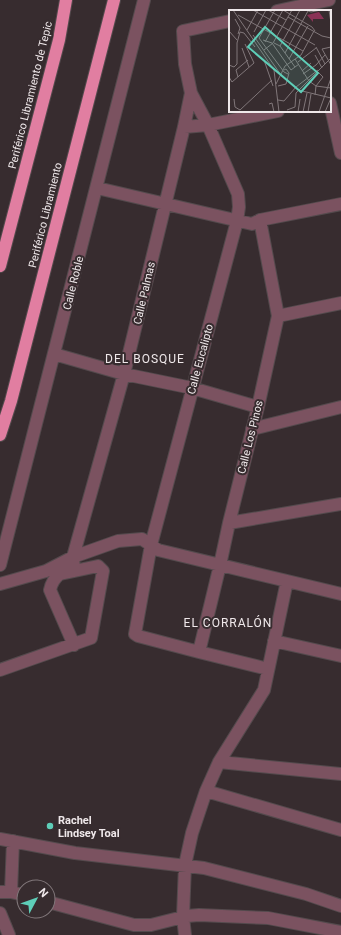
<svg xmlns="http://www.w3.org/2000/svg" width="341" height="935" font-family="Roboto,sans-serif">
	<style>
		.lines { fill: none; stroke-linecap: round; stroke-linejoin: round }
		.minor-casing { stroke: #544a4d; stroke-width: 14 }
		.highway-casing { stroke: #544a4d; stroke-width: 14 }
		.minor { stroke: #7b5260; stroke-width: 12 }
		.highway { stroke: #e17ea1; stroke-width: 12 }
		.poi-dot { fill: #5eceb8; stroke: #372c2f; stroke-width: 1.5 }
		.labels { text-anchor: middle; stroke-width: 4; stroke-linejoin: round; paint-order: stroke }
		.street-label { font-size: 11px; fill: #efe8ea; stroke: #372c2f }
		.poi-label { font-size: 11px; font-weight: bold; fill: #efe8ea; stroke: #372c2f; text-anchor: start }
		.neighbourhood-label { font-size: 12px; letter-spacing: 1px; fill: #efe8ea; stroke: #372c2f }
		.inset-road { fill: none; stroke: #81777a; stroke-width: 1 }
		.view { fill: #5eceb8; fill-opacity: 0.15; stroke: #5eceb8; stroke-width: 2 }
		.inset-edge { fill: none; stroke: #efe8ea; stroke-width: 2 }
	</style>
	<rect width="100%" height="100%" fill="#372c2f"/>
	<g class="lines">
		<defs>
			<path id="minor" d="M 277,11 L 329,0
				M 191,93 L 208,125 L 238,194 L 239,207 L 237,221 L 151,545 L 135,634 L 138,636 L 199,652 L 268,669
				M 330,103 L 341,153
				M 184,127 L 208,125 L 278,111
				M 97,188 L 252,224 L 260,220 L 341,204
				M 278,316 L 341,303
				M 54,354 L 124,374 L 192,388 L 258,407
				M 252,429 L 341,407
				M 229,523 L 341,504
				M 0,565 L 144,0
				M 74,571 L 73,557 L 124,374 L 184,127 L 191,93 L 185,64 L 183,31 L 230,21
				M 0,584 L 46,571 L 73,557 L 118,541 L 142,539 L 158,550 L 341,594
				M 274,641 L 341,656
				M 199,652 L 220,565 L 229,523 L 258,407 L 278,316 L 260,220
				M 0,670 L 91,638 L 103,571 L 98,566 L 60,574 C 55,577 51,584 50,590 L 74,645
				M 219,762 L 341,774
				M 206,791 L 341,830
				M 0,839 L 75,853 L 204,868 L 306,894 L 341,906
				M 0,892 L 11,892 L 24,895
				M 11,892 L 13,841
				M 48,902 L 134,925 L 151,925 L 187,916 L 199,915 L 268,918 L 341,932
				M 0,913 L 9,935
				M 185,935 L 183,917 L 185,865 L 192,833 L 206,791 L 219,762 L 264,690 L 287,581"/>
			<path id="highway" d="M 0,266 L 59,40 L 66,0
				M 0,435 L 11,401 L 114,0"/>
		</defs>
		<use href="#minor" class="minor-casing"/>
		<use href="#highway" class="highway-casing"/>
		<use href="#minor" class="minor"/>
		<use href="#highway" class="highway"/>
	</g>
	<circle class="poi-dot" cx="50" cy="826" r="4"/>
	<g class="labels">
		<g class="street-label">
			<text transform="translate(30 95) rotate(-76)" y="4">Periférico Libramiento de Tepic</text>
			<text transform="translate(45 215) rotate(-76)" y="4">Periférico Libramiento</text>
			<text transform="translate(73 283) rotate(-76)" y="4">Calle Roble</text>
			<text transform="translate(144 293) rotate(-77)" y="4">Calle Palmas</text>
			<text transform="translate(200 359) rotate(-75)" y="4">Calle Eucalipto</text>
			<text transform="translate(250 437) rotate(-76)" y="4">Calle Los Pinos</text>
		</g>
		<g class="poi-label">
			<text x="58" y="824">Rachel<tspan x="58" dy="13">Lindsey Toal</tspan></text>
		</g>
		<g class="neighbourhood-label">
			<text x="145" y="363">DEL BOSQUE</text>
			<text x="228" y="627">EL CORRALÓN</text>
		</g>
	</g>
	<g transform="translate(229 10)">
		<rect width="102" height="102" fill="#372c2f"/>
		<path d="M 90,2 L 95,9 L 84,9 L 84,12 L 78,5 Z" fill="#8a3256"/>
		<path class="inset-road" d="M 4,0 L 45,60 L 50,102M 24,0 L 86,35M 39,0 L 57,10M 46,0 L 30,28 L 55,62 L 59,64M 54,0 L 83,17 L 86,21M 77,0 L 82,2 L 92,0M 100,0 L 102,13M 9,5 L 74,41M 59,7 L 93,26 L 102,28M 6,9 L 11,18 L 9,24M 18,20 L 29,0M 0,21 L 8,30M 25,22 L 37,0M 15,23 L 26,37M 24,25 L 52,65M 34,30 L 43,33 L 62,60 L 70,54M 36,32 L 54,0M 45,33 L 51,36 L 66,57M 51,36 L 71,0M 87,37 L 96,54M 102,37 L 93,39 L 102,55M 13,38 L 20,57M 35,40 L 44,33 L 63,0M 56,43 L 79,1M 86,45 L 93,58M 60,49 L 79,16M 66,49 L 80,71 L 87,76 L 102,78M 35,50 L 44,76M 69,52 L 87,38M 0,55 L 5,57 L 8,54 L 8,33 L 11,22 L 15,23M 73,61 L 82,53M 74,64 L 87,55 L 96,45M 0,67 L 3,72 L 25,53 L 16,34M 9,67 L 7,60 L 19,50M 47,74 L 56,56 L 72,45 L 85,21M 49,76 L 57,74 L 60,63 L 57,59 L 55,60M 69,80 L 102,88M 86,85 L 87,76 L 94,67 L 89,62M 5,89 L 6,97 L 11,100 L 43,70M 49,90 L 55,91 L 67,77 L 89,60M 40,94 L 43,93 L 45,102M 58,100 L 66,97 L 67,83 L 102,48M 69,102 L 71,89M 74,102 L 78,83M 79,102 L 82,84M 90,102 L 102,68M 96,102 L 102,88"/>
		<path class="view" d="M 36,17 L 89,63 L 72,82 L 19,37 Z"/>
		<rect width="102" height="102" class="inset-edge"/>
	</g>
	<g transform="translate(36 899) rotate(49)"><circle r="19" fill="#372c2f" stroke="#81777a"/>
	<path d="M0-3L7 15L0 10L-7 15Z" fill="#5eceb8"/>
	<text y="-6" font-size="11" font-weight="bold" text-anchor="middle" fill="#efe8ea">N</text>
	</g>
</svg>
